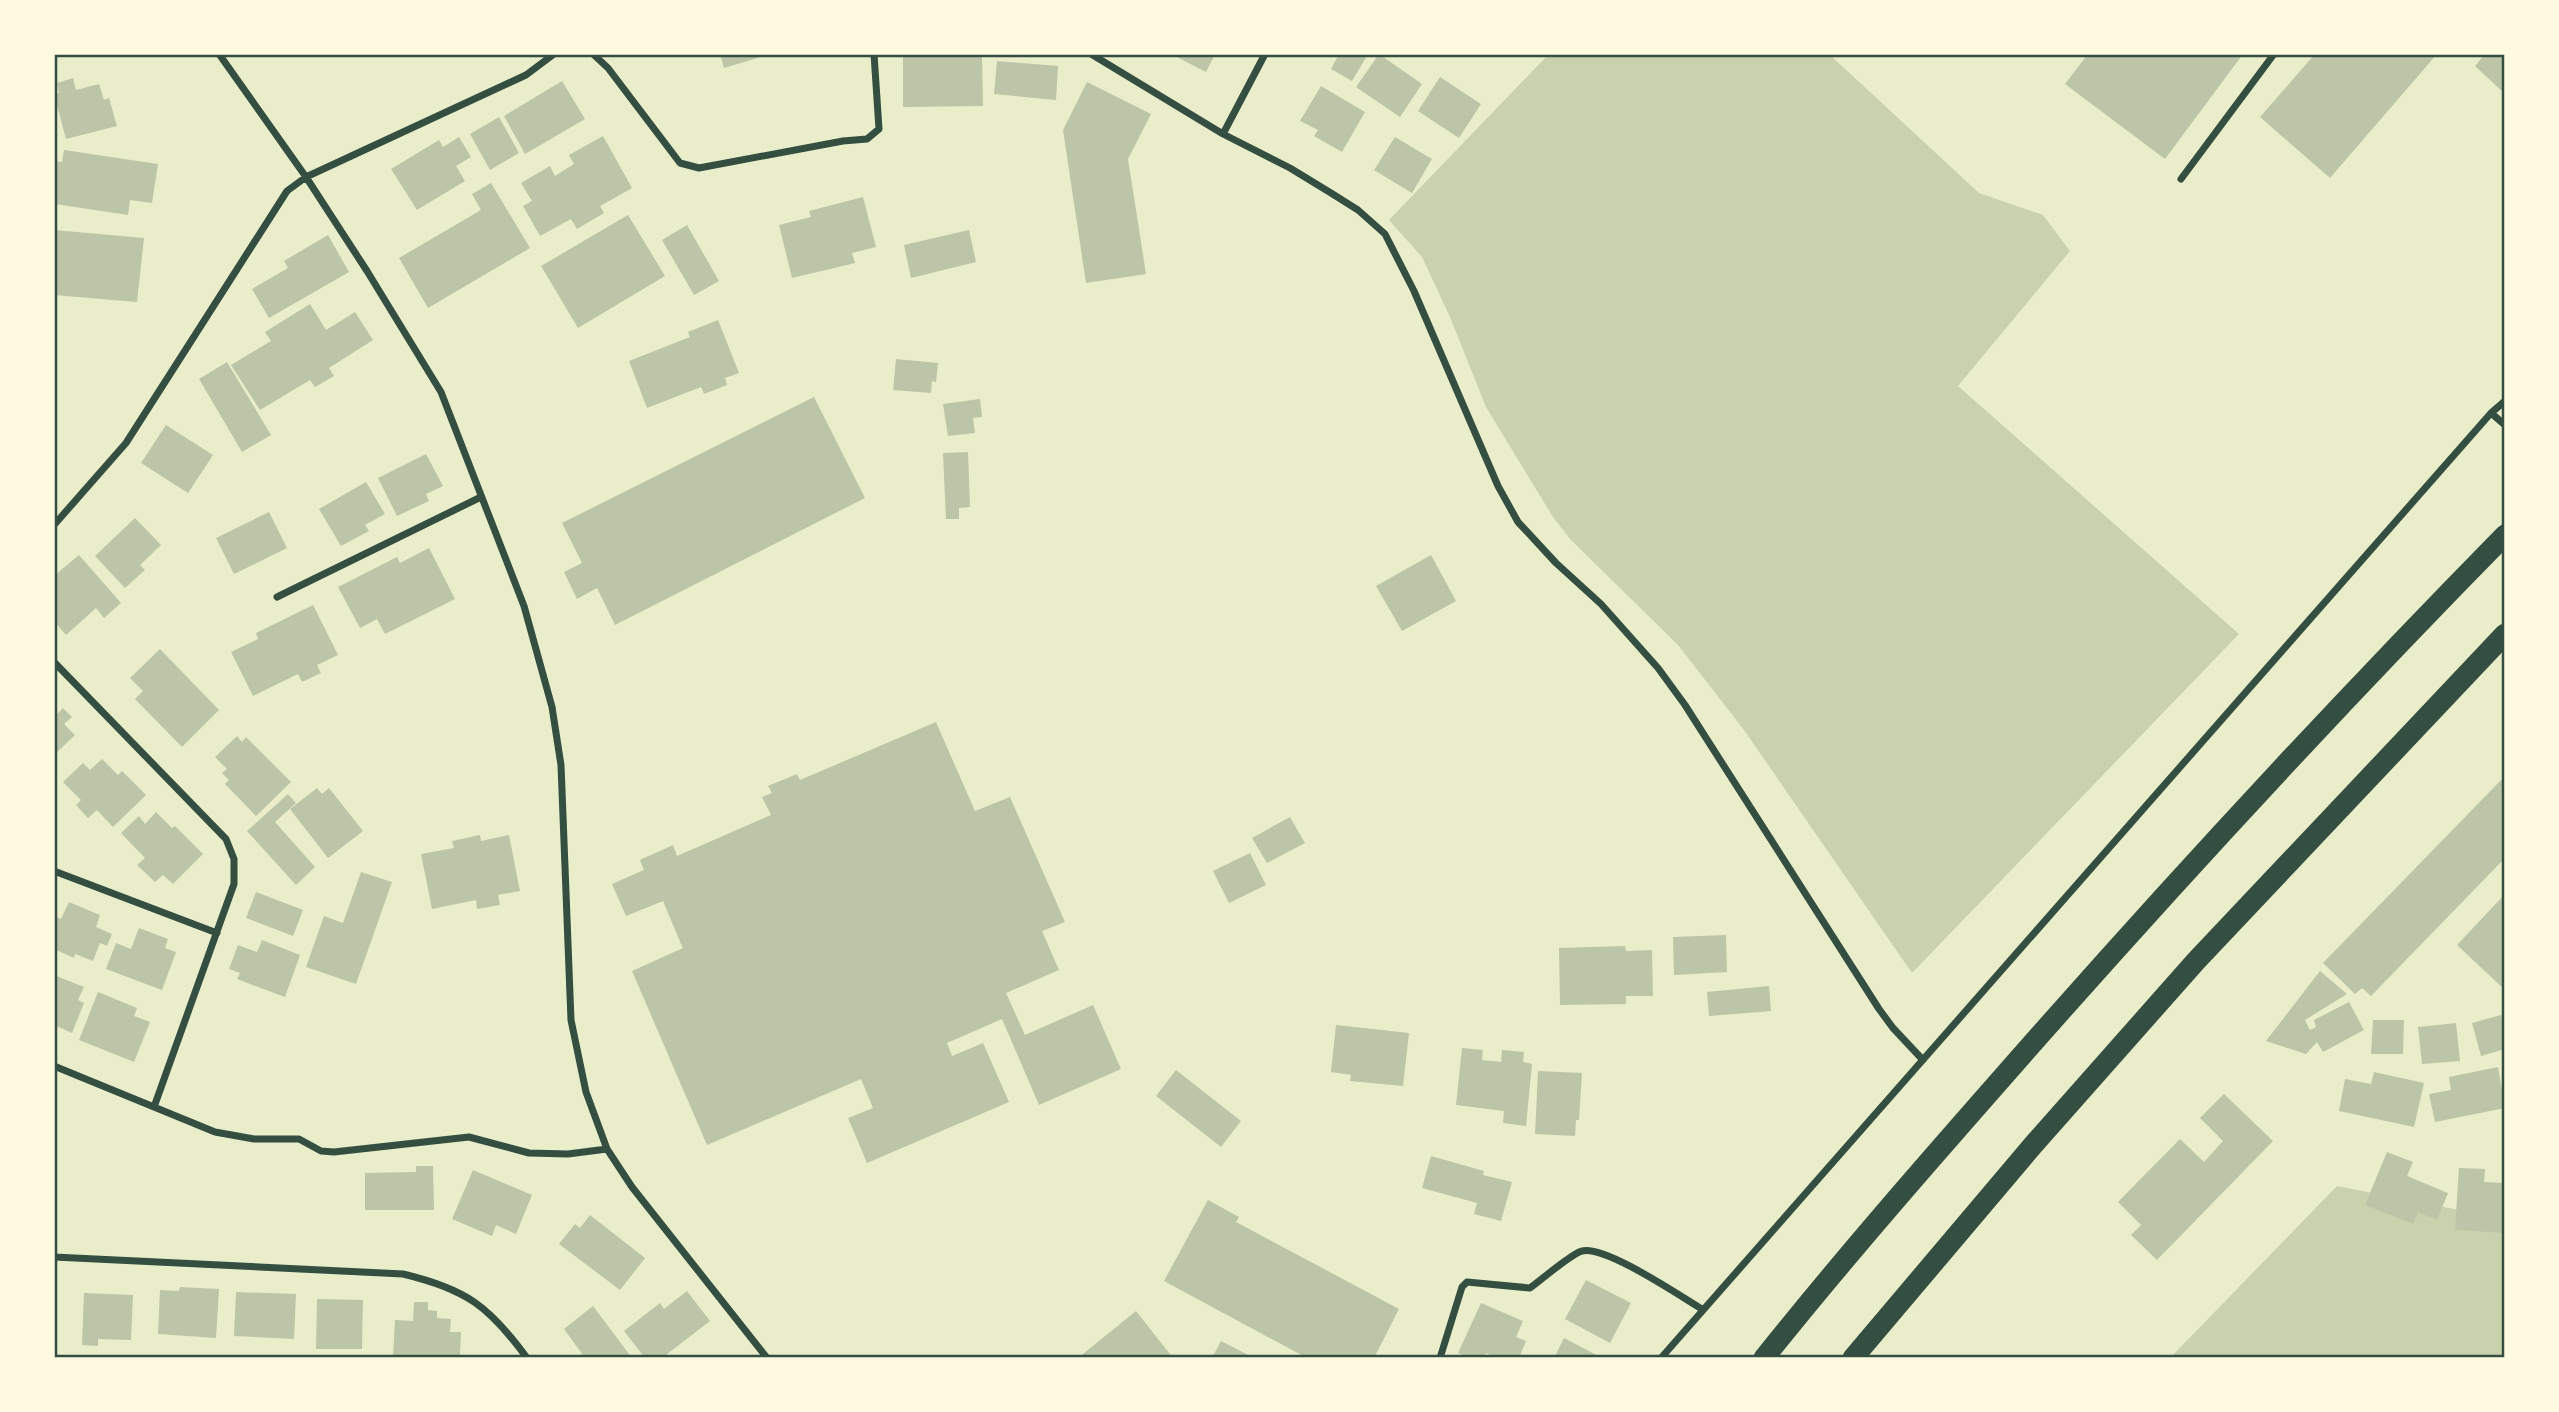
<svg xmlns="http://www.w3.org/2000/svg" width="2559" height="1412" font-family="'Fira Sans',sans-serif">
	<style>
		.green { fill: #cad2ad }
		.building { fill: #bcc5a7 }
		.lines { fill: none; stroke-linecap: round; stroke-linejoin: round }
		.minor { stroke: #344e41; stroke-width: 7 }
		.motorway { stroke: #344e41; stroke-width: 21 }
		.neatline { fill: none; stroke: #344e41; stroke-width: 2.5 }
	</style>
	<rect width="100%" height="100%" fill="#e9edc9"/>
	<path class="green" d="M 1549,54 L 1829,54 L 1979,193 L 2043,215 L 2070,251 L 1958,386 L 2239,634 L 1912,973 L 1744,730 L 1678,645 L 1570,539 L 1553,517 L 1486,407 L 1450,317 L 1422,257 L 1389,220 Z
		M 2337,1186 L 2505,1219 L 2505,1358 L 2170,1358 Z"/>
	<path class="building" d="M 720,54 L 767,54 L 767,55 L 724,68 Z
		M 903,54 L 982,54 L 983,106 L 903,107 Z
		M 1171,54 L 1215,54 L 1206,72 Z
		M 1339,54 L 1368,54 L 1352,81 L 1331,69 Z
		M 1379,54 L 1422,84 L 1400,117 L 1356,87 Z
		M 2088,54 L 2243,54 L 2165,159 L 2065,84 Z
		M 2315,54 L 2437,54 L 2330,178 L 2260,117 Z
		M 2485,54 L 2505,54 L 2505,94 L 2475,66 Z
		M 997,61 L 1058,66 L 1056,100 L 994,94 Z
		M 1440,77 L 1481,104 L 1459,138 L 1418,111 Z
		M 73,78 L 76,90 L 99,84 L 104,100 L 109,98 L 117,126 L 66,139 L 54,94 L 59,93 L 57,83 Z
		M 562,81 L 585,119 L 525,154 L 504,116 Z
		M 1087,82 L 1151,114 L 1128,159 L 1146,274 L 1086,283 L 1063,130 Z
		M 1321,86 L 1365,112 L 1342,152 L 1314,136 L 1318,130 L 1300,121 Z
		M 499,117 L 519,153 L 490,170 L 470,134 Z
		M 603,136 L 632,188 L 600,206 L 604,213 L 577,229 L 571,219 L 540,236 L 523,206 L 532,201 L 521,183 L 550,166 L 555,176 L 574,164 L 569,155 Z
		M 459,137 L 471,157 L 456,166 L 465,181 L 417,210 L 391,169 L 439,140 L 443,147 Z
		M 1395,137 L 1432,159 L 1412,193 L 1374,170 Z
		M 64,150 L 158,164 L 152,203 L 130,200 L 128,215 L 55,204 L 57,189 L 54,188 L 54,161 L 62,162 Z
		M 491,183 L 530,248 L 428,308 L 399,258 L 481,210 L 472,194 Z
		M 863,197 L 876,247 L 852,253 L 855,263 L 792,278 L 779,225 L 811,217 L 809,211 Z
		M 628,215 L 665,276 L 578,328 L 541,266 Z
		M 687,225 L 719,281 L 694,295 L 662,240 Z
		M 54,230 L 144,238 L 137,302 L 54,295 Z
		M 969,230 L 976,262 L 911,278 L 904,245 Z
		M 328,235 L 349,272 L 269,318 L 252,289 L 288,268 L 284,261 Z
		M 310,304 L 326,330 L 355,312 L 373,340 L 329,368 L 334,376 L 315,387 L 310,380 L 260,410 L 231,365 L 271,341 L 265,332 Z
		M 718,320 L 739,373 L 725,378 L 727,385 L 704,394 L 701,387 L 647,408 L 629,361 L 690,337 L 688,332 Z
		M 896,359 L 938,363 L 936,382 L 932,381 L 931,393 L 893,390 Z
		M 227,362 L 271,435 L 242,452 L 199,379 Z
		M 814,397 L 865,498 L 615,625 L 597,588 L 577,599 L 564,572 L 582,563 L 562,523 Z
		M 980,399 L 982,417 L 973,418 L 975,433 L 948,436 L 943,404 Z
		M 166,425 L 213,455 L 188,493 L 141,463 Z
		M 968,452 L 970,507 L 959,508 L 959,519 L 946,519 L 943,453 Z
		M 426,454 L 443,486 L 426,494 L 429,501 L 397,516 L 378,478 Z
		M 366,482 L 385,514 L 365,525 L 369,531 L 341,546 L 319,509 Z
		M 269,512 L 287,548 L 234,574 L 216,538 Z
		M 135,518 L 161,545 L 140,565 L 145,570 L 125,588 L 95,556 Z
		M 429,548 L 455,599 L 385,634 L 377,619 L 360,628 L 338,587 L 397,557 L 400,563 Z
		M 79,555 L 121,603 L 104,618 L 96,608 L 66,635 L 54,621 L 54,576 Z
		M 1431,555 L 1456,601 L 1402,631 L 1376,586 Z
		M 313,605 L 338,655 L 317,665 L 321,673 L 302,682 L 298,674 L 253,696 L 231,652 L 258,639 L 256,633 Z
		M 160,649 L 219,710 L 182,747 L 135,699 L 143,691 L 130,678 Z
		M 63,708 L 72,717 L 64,724 L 75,735 L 54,755 L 54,712 L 57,714 Z
		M 936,722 L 975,811 L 1010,797 L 1065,922 L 1042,931 L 1059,970 L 1006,993 L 1025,1035 L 1093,1005 L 1121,1069 L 1039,1105 L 1002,1019 L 947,1043 L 952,1056 L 983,1043 L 1009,1102 L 867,1163 L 848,1118 L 873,1108 L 861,1079 L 707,1145 L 632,971 L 683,948 L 681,944 L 663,901 L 626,916 L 612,884 L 644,870 L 640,860 L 673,845 L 677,856 L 771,815 L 762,797 L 772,793 L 768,786 L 797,774 L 800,780 Z
		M 237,736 L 242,742 L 246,737 L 291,782 L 256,816 L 225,784 L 229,780 L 222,773 L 227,769 L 215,757 Z
		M 102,759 L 118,775 L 122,771 L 146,795 L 113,827 L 97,810 L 88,818 L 76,805 L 81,800 L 63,782 L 83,763 L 90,770 Z
		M 2505,776 L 2505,858 L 2371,996 L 2362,988 L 2355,994 L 2323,963 Z
		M 317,788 L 322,794 L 329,788 L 363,831 L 328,858 L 290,809 Z
		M 288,794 L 296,803 L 275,822 L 315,867 L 296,885 L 247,831 Z
		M 156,812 L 172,828 L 175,826 L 203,854 L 173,884 L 163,875 L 155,882 L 137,865 L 145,858 L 121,833 L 139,816 L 145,824 Z
		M 1290,817 L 1305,843 L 1267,863 L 1252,838 Z
		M 480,835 L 481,841 L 509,835 L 520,891 L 498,895 L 500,905 L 477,909 L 476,900 L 432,909 L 421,854 L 454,848 L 452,841 Z
		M 1250,853 L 1266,885 L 1229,903 L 1213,871 Z
		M 361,872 L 392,882 L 356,984 L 306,967 L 324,916 L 343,923 Z
		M 256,892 L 303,910 L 293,936 L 246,918 Z
		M 2505,894 L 2505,990 L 2457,945 Z
		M 69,902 L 100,915 L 96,927 L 112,934 L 107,946 L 100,943 L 93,961 L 75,954 L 74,958 L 54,949 L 54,916 L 61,919 Z
		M 139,928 L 168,939 L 165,948 L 176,952 L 162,990 L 106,969 L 116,943 L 131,949 Z
		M 1726,935 L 1727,972 L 1674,975 L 1673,937 Z
		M 262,940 L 300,955 L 285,997 L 237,979 L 240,973 L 229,969 L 238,945 L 257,952 Z
		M 1625,946 L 1626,951 L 1652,950 L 1653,996 L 1626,996 L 1626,1004 L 1560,1005 L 1559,948 Z
		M 2320,971 L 2347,994 L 2305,1020 L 2310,1030 L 2316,1027 L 2314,1020 L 2349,1002 L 2364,1030 L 2323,1052 L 2317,1042 L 2306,1054 L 2266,1041 Z
		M 54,975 L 84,987 L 78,1000 L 84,1003 L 72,1033 L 54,1025 Z
		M 1769,986 L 1771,1011 L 1709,1016 L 1707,992 Z
		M 98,992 L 137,1008 L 134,1016 L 150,1022 L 134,1062 L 79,1040 Z
		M 2501,1015 L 2505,1028 L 2505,1049 L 2481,1056 L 2472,1023 Z
		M 2373,1020 L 2404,1020 L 2403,1054 L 2371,1054 Z
		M 2456,1023 L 2460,1061 L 2422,1064 L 2418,1027 Z
		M 1336,1025 L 1409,1033 L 1403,1086 L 1350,1081 L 1351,1075 L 1331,1072 Z
		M 1462,1048 L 1483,1050 L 1482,1060 L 1501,1062 L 1502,1050 L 1524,1052 L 1523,1062 L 1532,1064 L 1526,1126 L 1503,1123 L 1504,1111 L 1456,1105 Z
		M 2498,1067 L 2505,1108 L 2435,1122 L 2429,1094 L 2451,1090 L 2449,1077 Z
		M 1176,1070 L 1241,1121 L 1221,1147 L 1156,1096 Z
		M 1538,1071 L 1582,1073 L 1579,1120 L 1576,1120 L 1575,1136 L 1535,1134 Z
		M 2374,1072 L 2424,1083 L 2414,1127 L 2339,1111 L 2345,1079 L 2371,1084 Z
		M 2224,1094 L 2273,1141 L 2157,1260 L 2131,1235 L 2141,1225 L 2118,1202 L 2180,1139 L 2204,1162 L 2223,1141 L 2200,1118 Z
		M 2387,1152 L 2413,1162 L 2407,1176 L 2448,1193 L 2437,1220 L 2418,1212 L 2413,1224 L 2365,1205 Z
		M 1431,1156 L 1484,1171 L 1483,1175 L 1512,1182 L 1501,1221 L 1474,1214 L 1477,1203 L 1422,1188 Z
		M 416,1166 L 433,1166 L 434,1210 L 365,1210 L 365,1173 L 416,1172 Z
		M 2459,1168 L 2485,1169 L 2484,1182 L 2505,1183 L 2505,1233 L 2455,1230 Z
		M 473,1170 L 532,1195 L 516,1234 L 496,1225 L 492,1236 L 452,1219 Z
		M 1208,1200 L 1239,1217 L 1236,1222 L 1399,1309 L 1374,1358 L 1307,1358 L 1164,1281 Z
		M 590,1215 L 645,1258 L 620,1290 L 559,1244 L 575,1224 L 580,1228 Z
		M 1586,1280 L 1631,1303 L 1610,1343 L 1565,1319 Z
		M 180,1287 L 219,1289 L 216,1338 L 158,1334 L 160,1290 L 179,1291 Z
		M 687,1291 L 710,1321 L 662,1358 L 645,1358 L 624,1331 L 660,1303 L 664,1309 Z
		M 236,1292 L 296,1294 L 294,1339 L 234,1336 Z
		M 84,1293 L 133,1295 L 131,1340 L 98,1339 L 98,1346 L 82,1345 Z
		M 317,1299 L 363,1300 L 362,1349 L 316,1349 Z
		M 414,1302 L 428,1302 L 428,1310 L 437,1311 L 437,1318 L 451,1319 L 450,1332 L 461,1332 L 460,1355 L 442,1355 L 442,1358 L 393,1356 L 395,1320 L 413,1321 Z
		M 1481,1303 L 1523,1321 L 1516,1337 L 1526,1341 L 1519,1358 L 1497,1358 L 1486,1353 L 1484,1358 L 1469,1358 L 1458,1353 Z
		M 593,1306 L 632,1358 L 585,1358 L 564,1329 Z
		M 1136,1311 L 1173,1358 L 1078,1358 Z
		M 1564,1338 L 1602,1358 L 1554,1358 Z
		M 1221,1341 L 1254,1358 L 1212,1358 Z"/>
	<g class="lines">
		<path class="minor" d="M 219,54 L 306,177 L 367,271 L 441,392 L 524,606 L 552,707 L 561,765 L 571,1020 L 586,1092 L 607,1149 L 632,1187 L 767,1358
			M 593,54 L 608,68 L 680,163 L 699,168 L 843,141 L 867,139 L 879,129 L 874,54
			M 1091,54 L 1223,134 L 1290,168 L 1331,193 L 1358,210 L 1385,234 L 1414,291 L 1498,486 L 1518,522 L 1556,563 L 1601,604 L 1658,668 L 1685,705 L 1879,1009 L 1893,1028 L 1923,1060
			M 1223,134 L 1265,54
			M 2181,179 L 2274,54
			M 2491,413 L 2505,425
			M 54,525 L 126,443 L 287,191 L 306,177 L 526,75 L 554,54
			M 277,597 L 481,497
			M 54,662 L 226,839 L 234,859 L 234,884 L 154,1107
			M 54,871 L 217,933
			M 54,1066 L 215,1132 L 254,1139 L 299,1139 L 321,1151 L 334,1152 L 469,1137 L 529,1153 L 568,1154 L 607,1149
			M 54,1257 L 403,1274 C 466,1289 489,1306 527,1358
			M 1440,1358 L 1462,1287 L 1467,1282 L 1530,1288 C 1540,1281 1572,1253 1582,1251 C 1605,1245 1680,1296 1702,1309
			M 1661,1358 L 2491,413 L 2505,401"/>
		<path class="motorway" d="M 1764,1358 C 1848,1253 1936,1153 2024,1053 C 2180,876 2340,703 2505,535
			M 1853,1358 L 2034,1144 L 2196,961 L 2505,634"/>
	</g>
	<rect width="2559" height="1412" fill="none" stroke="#fefae0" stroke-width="112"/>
	<rect x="56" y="56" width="2447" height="1300" class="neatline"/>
</svg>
